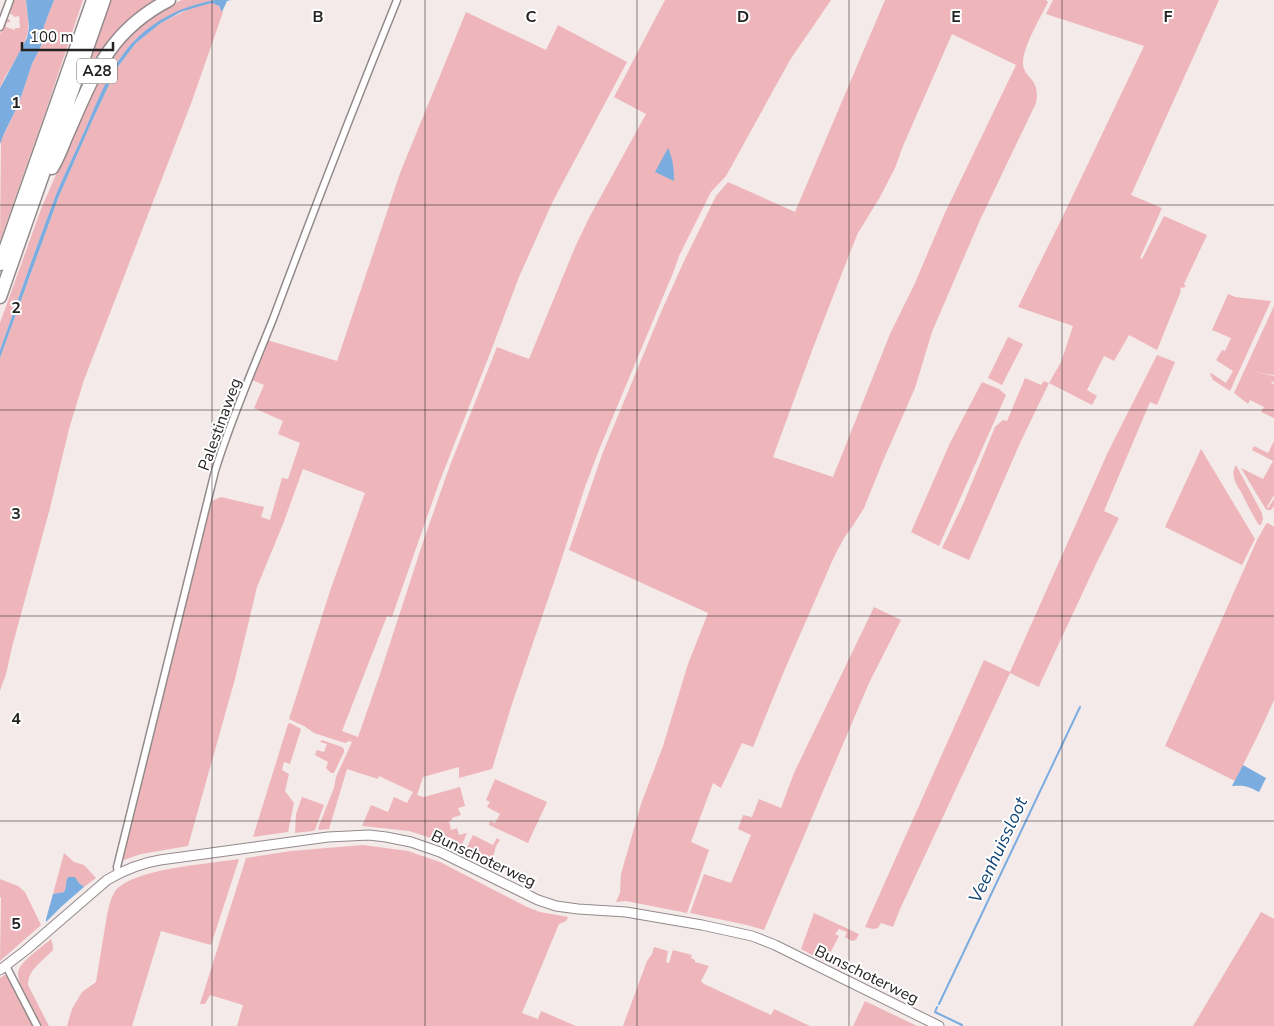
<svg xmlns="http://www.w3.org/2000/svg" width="1274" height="1026" font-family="'Nunito Sans',sans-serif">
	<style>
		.green { fill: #eeb6ba; fill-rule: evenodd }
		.water { fill: #7bacdf }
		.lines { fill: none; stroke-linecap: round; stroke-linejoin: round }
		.stream { stroke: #7bacdf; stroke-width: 2 }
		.street-casing { stroke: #938a8b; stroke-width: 9 }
		.secondary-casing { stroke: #938a8b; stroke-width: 11 }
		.highway-casing { stroke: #938a8b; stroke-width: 15 }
		.street { stroke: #fff; stroke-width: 6 }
		.secondary { stroke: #fff; stroke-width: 9 }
		.highway { stroke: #fff; stroke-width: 12 }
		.grid { fill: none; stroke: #252222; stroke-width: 1; stroke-opacity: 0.55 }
		.labels { text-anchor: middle; stroke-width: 4; stroke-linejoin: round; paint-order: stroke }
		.shield { fill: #fff; stroke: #666464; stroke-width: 1 }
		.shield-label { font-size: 15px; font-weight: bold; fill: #252222 }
		.street-label { font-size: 16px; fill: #252222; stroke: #fff }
		.water-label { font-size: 18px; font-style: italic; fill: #114675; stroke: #fff }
		.grid-label { font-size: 16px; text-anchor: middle; font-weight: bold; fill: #252222; stroke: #fff; stroke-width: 4; stroke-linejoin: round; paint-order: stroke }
	</style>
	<rect width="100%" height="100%" fill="#f4eaea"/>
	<path class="green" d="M 12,0 L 26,0 C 26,10 30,21 28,31 C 25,49 7,70 0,88 L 0,34 L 6,18 L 10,20 L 10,22 L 6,23 L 6,27 L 15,30 L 15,28 L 20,28 L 19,16 L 14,17 L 13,15 L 8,13 Z
		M 54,0 L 83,0 L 44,116 L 0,241 L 1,141 L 19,103 L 32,64 L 41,46 L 44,26 Z
		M 111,0 L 164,0 L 132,22 L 64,133 Z
		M 182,0 L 215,0 C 181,7 150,22 127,49 C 108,72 97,103 85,130 C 76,150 66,171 57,192 C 37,244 19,297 0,350 L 0,323 L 41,209 L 97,81 L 111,57 L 137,27 L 171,5 Z
		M 665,0 L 831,0 L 790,60 L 726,176 L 711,192 L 679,256 L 673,273 L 599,450 L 585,487 L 557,573 L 512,704 L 492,769 L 459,778 L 459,767 L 423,777 L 417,795 L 424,797 L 460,787 L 465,806 L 458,808 L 461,815 L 452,818 L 452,820 L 449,821 L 451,830 L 457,828 L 459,835 L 467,833 L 459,851 L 431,840 L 431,838 L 409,831 L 362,826 L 371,805 L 388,812 L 394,797 L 407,803 L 413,792 L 379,776 L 378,779 L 347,769 L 329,829 L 319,830 L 318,828 L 334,788 L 336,777 L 352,742 L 349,741 L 345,743 L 314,733 L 304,726 L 289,719 L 330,591 L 365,493 L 303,469 L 283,524 L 257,587 L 235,679 L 188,846 L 141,854 L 121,861 L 170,663 L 212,501 L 221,497 L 264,507 L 261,517 L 270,520 L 282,478 L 288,479 L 300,443 L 278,434 L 283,421 L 254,408 L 264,385 L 252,380 L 267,340 L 337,361 L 400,173 L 466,12 L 546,50 L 558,25 L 627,62 L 553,201 L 519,277 L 489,356 L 439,483 L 392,617 L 387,616 L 342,731 L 358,737 L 380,674 L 423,542 L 449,468 L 497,347 L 529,359 L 576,245 L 590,216 L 646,114 L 614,97 Z
		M 885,0 L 1046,0 L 1048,2 C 1041,17 1022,48 1023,64 C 1024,79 1041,78 1036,103 L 980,220 L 932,332 L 915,388 L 883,461 L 864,508 L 854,524 L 844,538 L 834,557 L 785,669 L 753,747 L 742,743 L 721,788 L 713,783 L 691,842 L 709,850 L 687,913 L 626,901 L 616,902 L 620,893 L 621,874 L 641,804 L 663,746 L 688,664 L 708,613 L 569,550 L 603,452 L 661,312 L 685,259 L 716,196 L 728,182 L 795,212 ZM 952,34 L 1016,65 L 944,215 L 915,283 L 890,334 L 833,477 L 773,457 L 813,348 L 851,250 L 858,233 L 880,197 L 895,168 L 903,146 Z
		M 1053,0 L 1219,0 L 1131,195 L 1162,208 L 1140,258 L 1142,259 L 1164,216 L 1207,235 L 1184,284 L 1186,287 L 1180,288 L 1181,291 L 1157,350 L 1129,335 L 1114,361 L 1104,356 L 1087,390 L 1097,396 L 1092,405 L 1049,383 L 1021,441 L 969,560 L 942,548 L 964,502 L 995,427 L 1003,420 L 1007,421 L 1025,378 L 1041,385 L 1044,381 L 1049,383 L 1061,362 L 1073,326 L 1018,307 L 1064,214 L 1144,46 L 1046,14 Z
		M 212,3 L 217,4 L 223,12 L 192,101 L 84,380 L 69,429 L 50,508 L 12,647 L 6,674 L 0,691 L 0,358 L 59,196 L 93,119 L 117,68 L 136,43 L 161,23 L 191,8 Z
		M 1228,294 L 1235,297 L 1271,301 L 1230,391 L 1213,380 L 1210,374 L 1211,373 L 1226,383 L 1233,371 L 1216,360 L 1222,350 L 1225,351 L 1231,338 L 1212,330 Z
		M 1274,306 L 1274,375 L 1254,372 L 1274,376 L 1274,382 L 1272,382 L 1271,383 L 1274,384 L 1274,418 L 1261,412 L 1264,407 L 1250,400 L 1248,404 L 1234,393 Z
		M 1008,337 L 1023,344 L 1002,385 L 988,378 Z
		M 1157,355 L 1175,362 L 1157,405 L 1150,402 L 1104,511 L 1119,518 L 1098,560 L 1040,684 L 1039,687 L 1010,673 L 900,909 L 893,927 L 881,923 L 878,928 L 873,929 L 865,927 L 984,660 L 1010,672 L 1108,452 Z
		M 982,382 L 999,389 L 1006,395 L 939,546 L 911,532 L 950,443 Z
		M 1274,441 L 1274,495 L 1267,507 L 1268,508 L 1274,499 L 1274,506 L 1271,510 L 1267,510 L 1265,508 L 1241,468 L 1263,479 L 1273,461 L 1252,450 L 1254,446 L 1268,453 Z
		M 1201,449 L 1255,539 L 1242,565 L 1165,527 Z
		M 1236,465 L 1262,513 L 1263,519 L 1261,525 L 1259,525 L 1257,522 C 1251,512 1246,502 1241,492 C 1236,484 1230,474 1236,465 Z
		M 1268,523 L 1274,527 L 1274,700 L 1259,733 L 1235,781 L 1165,746 L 1206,655 L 1257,540 L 1266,524 Z
		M 874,607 L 901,620 L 869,683 L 764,930 L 747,925 L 690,913 L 704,874 L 731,883 L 751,835 L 738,829 L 743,815 L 752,817 L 759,799 L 781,808 L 794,773 Z
		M 290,723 L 301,729 L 290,764 L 284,762 L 282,770 L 289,774 L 285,791 L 294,803 L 288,832 L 253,837 L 288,724 Z
		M 322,740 L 342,747 L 344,749 L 344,752 L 334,773 L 331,773 L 326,768 L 328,762 L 315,755 L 317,750 L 324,752 L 327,744 L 320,742 Z
		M 495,779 L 547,802 L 528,843 L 489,825 L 490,821 L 495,823 L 500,814 L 487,807 L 490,802 L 486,800 Z
		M 302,797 L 324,805 L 315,830 L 313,831 L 295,833 L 296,814 Z
		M 473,835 L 493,845 L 497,838 L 500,840 L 496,846 L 490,868 L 464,853 Z
		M 363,845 L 408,851 L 440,862 L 527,907 L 540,912 L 568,917 L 566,921 L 559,924 L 522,1013 L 538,1019 L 541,1011 L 576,1026 L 237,1026 L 243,1005 L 210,995 L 205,1004 L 200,1004 L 246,858 L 291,851 Z
		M 64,853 L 74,862 L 84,865 L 96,878 L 84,887 L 79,883 L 77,880 L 68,877 C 65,882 67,887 64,892 L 53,894 Z
		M 239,859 L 211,945 L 161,931 L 132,1026 L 67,1026 L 72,1009 L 82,992 L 96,982 L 107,915 C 109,906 112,892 119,887 C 143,868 208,864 239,859 Z
		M 0,879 L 18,886 L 25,892 L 41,925 L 0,961 L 1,898 L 0,897 Z
		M 1261,912 L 1274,919 L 1274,1026 L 1193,1026 Z
		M 814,913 L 859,934 L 856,940 L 852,941 L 845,937 L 847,932 L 839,929 L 835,934 L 839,936 L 828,957 L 839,962 L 843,969 L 842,971 L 801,949 Z
		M 51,939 L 53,946 L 53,950 C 43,961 28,969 28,985 L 49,1026 L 42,1026 C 35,1016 13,979 19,969 C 23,960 43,946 51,939 Z
		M 654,947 L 668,951 L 666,962 L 669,963 L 673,950 L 692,955 L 691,958 L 695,960 L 695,962 L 709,966 L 701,981 L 704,984 L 771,1015 L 774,1009 L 810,1026 L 623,1026 L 647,961 L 652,954 Z
		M 6,974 L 33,1026 L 0,1026 L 0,978 Z
		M 865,1001 L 917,1026 L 853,1026 Z"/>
	<path class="water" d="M 26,0 L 54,0 L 44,26 L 41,46 L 32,64 L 19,103 L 4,134 L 0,144 L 0,88 L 27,38 L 29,27 Z
		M 215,0 L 231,0 L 227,1 L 222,12 L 219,6 L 212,3 L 197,7 L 181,12 L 161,23 L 136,43 L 117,68 L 93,119 L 59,196 L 0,358 L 0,350 C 19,297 37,244 57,192 C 66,171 76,150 85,130 C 97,102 108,72 127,49 C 149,22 181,6 215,0 Z
		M 668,148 C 673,159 674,168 674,181 L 655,172 Z
		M 1243,765 L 1266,778 L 1259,792 C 1248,786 1244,785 1232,786 Z
		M 68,877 L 75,877 L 79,883 L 84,887 L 62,906 L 46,922 L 46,919 L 53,894 L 64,892 C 67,887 65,882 68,877 Z"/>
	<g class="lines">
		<path class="stream" d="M 939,1004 L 1080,707
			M 937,1007 L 935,1012 L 962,1025"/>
		<defs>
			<path id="street" d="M 0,27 L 10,0
				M 118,873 L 117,867 L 215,471 C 231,419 253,369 273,319 C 313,212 354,106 397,0
				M 6,966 L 37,1026"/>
			<path id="secondary" d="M 0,970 L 26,950 L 107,880 C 124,870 141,863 160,860 L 328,837 L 369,835 L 386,837 L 411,842 L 440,852 L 538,900 L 556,906 L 578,909 L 626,912 L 702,925 L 752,936 L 775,945 L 939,1026"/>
			<path id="highway" d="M 52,168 C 59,157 63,144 68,133 C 94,74 109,31 169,0
				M 0,264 L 93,0
				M 0,297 L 104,0"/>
		</defs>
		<use href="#street" class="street-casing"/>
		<use href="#secondary" class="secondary-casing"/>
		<use href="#highway" class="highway-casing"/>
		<use href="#street" class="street"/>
		<use href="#secondary" class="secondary"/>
		<use href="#highway" class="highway"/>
	</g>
	<path class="grid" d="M 212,0 L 212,1026M 425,0 L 425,1026M 637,0 L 637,1026M 849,0 L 849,1026M 1062,0 L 1062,1026M 0,205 L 1274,205M 0,410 L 1274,410M 0,616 L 1274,616M 0,821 L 1274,821"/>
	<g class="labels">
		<rect class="shield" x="77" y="58.5" width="40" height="25" rx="4"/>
		<g class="shield-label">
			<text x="97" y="76">A28</text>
		</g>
		<g class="street-label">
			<text transform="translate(219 424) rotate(-70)" y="6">Palestinaweg</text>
			<text transform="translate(484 858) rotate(25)" y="6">Bunschoterweg</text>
			<text transform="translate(867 974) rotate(26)" y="6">Bunschoterweg</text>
		</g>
		<g class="water-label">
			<text transform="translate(998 850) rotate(-65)" y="6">Veenhuissloot</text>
		</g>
	</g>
	<g class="grid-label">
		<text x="318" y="22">B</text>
		<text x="531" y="22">C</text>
		<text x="743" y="22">D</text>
		<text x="956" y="22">E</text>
		<text x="1168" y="22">F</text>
		<text x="16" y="108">1</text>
		<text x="16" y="313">2</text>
		<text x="16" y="519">3</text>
		<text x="16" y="724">4</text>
		<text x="16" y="929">5</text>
	</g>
	<path d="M22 42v8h91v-8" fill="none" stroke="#252222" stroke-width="2.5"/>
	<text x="30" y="42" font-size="15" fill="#252222" stroke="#ffffff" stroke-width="4" paint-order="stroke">100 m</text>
</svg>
